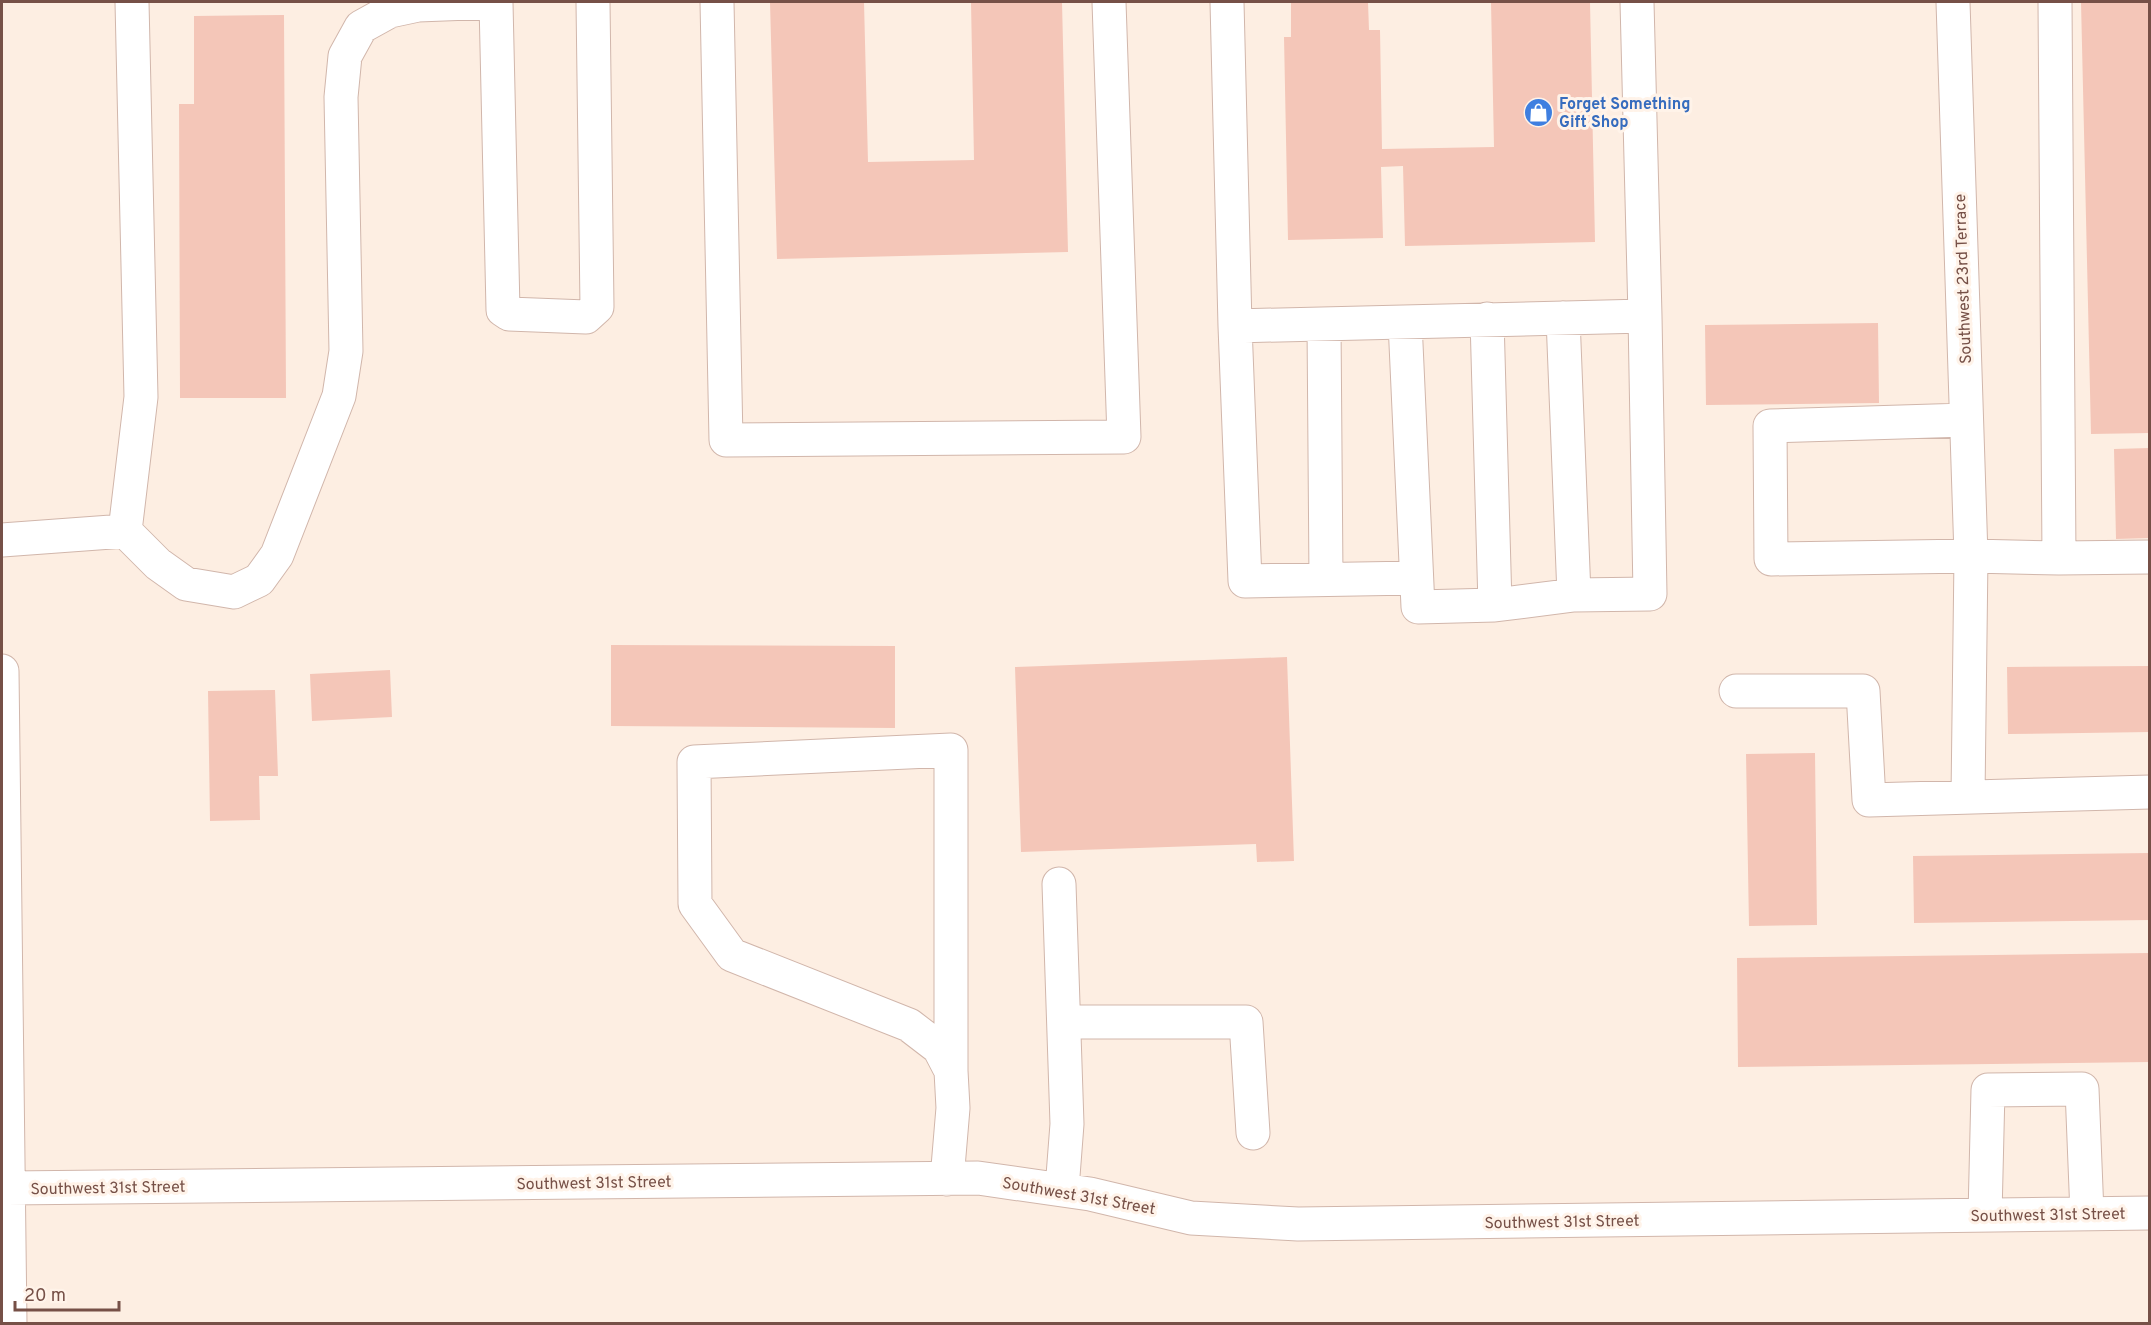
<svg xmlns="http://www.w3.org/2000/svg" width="2151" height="1325" font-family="Overpass,sans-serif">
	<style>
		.building { fill: #f4c6b8 }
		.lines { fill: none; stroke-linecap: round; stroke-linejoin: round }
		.minor-casing { stroke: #d1b6ab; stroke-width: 35 }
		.minor { stroke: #fff; stroke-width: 33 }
		.labels { text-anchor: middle; stroke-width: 6; stroke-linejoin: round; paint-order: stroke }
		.shop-label { font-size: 16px; font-weight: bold; fill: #366cbe; stroke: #fff3e9; text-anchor: start }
		.street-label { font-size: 16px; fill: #765047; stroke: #fff3e9 }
	</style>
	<rect width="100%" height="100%" fill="#fdeee2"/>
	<path class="building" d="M 770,2 L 864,2 L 868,162 L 974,160 L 971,2 L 1062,2 L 1068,252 L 777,259 Z
		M 1291,2 L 1368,2 L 1369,30 L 1380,30 L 1382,149 L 1494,147 L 1491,2 L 1590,2 L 1595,242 L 1405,246 L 1403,166 L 1381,167 L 1383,238 L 1288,240 L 1284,37 L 1291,37 Z
		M 2081,2 L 2150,2 L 2150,433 L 2091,434 Z
		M 284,15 L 286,398 L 180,398 L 179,104 L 194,104 L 194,16 Z
		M 1878,323 L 1879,403 L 1706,405 L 1705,325 Z
		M 2150,448 L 2150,538 L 2116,539 L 2114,449 Z
		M 611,645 L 895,646 L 895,728 L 611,726 Z
		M 1287,657 L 1294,861 L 1257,862 L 1256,844 L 1021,852 L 1015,667 Z
		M 2150,666 L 2150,732 L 2008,734 L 2007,667 Z
		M 390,670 L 392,717 L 312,721 L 310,674 Z
		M 275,690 L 278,776 L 259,776 L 260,820 L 210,821 L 208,691 Z
		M 1815,753 L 1817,925 L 1749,926 L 1746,754 Z
		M 2150,853 L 2150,920 L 1914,923 L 1913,856 Z
		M 2150,953 L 2150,1062 L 1738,1067 L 1737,958 Z"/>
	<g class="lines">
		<defs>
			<path id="minor" d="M 717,2 L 726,440 L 1124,437 L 1109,2
				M 1227,2 L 1235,326 L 1645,316 L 1637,2
				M 1953,2 L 1971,556 L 1771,559 L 1770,426 L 1966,420
				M 2055,2 L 2059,558 L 2150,557
				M 496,3 L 503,310 L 509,314 L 586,317 L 597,307 L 593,2
				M 1563,318 L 1574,595 L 1650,594 L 1645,316
				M 1405,322 L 1418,607 L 1495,605 L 1487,319
				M 1324,324 L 1326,578
				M 1235,326 L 1245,581 L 1416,578
				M 125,531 L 158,564 L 186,584 L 234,592 L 259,580 L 277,555 L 339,396 L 346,351 L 341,97 L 345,56 L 361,27 L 390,11 L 418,5 L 496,2
				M 2,540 L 125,531 L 141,397 L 132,2
				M 1495,605 L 1574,595
				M 2,671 L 10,1324
				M 1736,691 L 1863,691 L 1869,800 L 2150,792
				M 1968,797 L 1971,556 L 2059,558
				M 1059,884 L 1067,1124 L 1062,1189
				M 1064,1022 L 1246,1022 L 1253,1133
				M 947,1179 L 953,1108 L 951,1071 L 939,1048 L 909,1025 L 732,955 L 695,904 L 694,762 L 951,750 L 951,1071
				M 7,1188 L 978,1178 L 1090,1194 L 1191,1218 L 1298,1224 L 2150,1213
				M 1985,1215 L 1988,1090 L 2082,1089 L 2087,1214"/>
		</defs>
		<use href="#minor" class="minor-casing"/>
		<use href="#minor" class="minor"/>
	</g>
	<defs>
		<symbol id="shop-disc" viewBox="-11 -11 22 22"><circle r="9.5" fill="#3f7fe0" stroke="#fff3e9"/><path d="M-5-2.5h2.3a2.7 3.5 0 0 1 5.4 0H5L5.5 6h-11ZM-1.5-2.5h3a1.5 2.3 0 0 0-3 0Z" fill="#fff"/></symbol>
	</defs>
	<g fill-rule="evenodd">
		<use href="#shop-disc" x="1522" y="96" width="33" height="33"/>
	</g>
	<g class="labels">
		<g class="shop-label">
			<text x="1559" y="109">Forget Something<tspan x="1559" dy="18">Gift Shop</tspan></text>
		</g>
		<g class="street-label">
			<text transform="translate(1962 279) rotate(-92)" y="6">Southwest 23rd Terrace</text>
			<text transform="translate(594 1182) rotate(-1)" y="6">Southwest 31st Street</text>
			<text transform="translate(108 1187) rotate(-1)" y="6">Southwest 31st Street</text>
			<text transform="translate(1079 1195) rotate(10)" y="6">Southwest 31st Street</text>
			<text transform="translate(2048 1214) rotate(-1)" y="6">Southwest 31st Street</text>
			<text transform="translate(1562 1221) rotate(-1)" y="6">Southwest 31st Street</text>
		</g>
	</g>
	<rect width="2151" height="1325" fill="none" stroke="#765047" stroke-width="6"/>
	<path d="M15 1301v9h104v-9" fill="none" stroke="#765047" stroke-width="3"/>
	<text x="24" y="1301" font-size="18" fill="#765047" stroke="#fff3e9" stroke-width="4.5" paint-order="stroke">20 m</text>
</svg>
